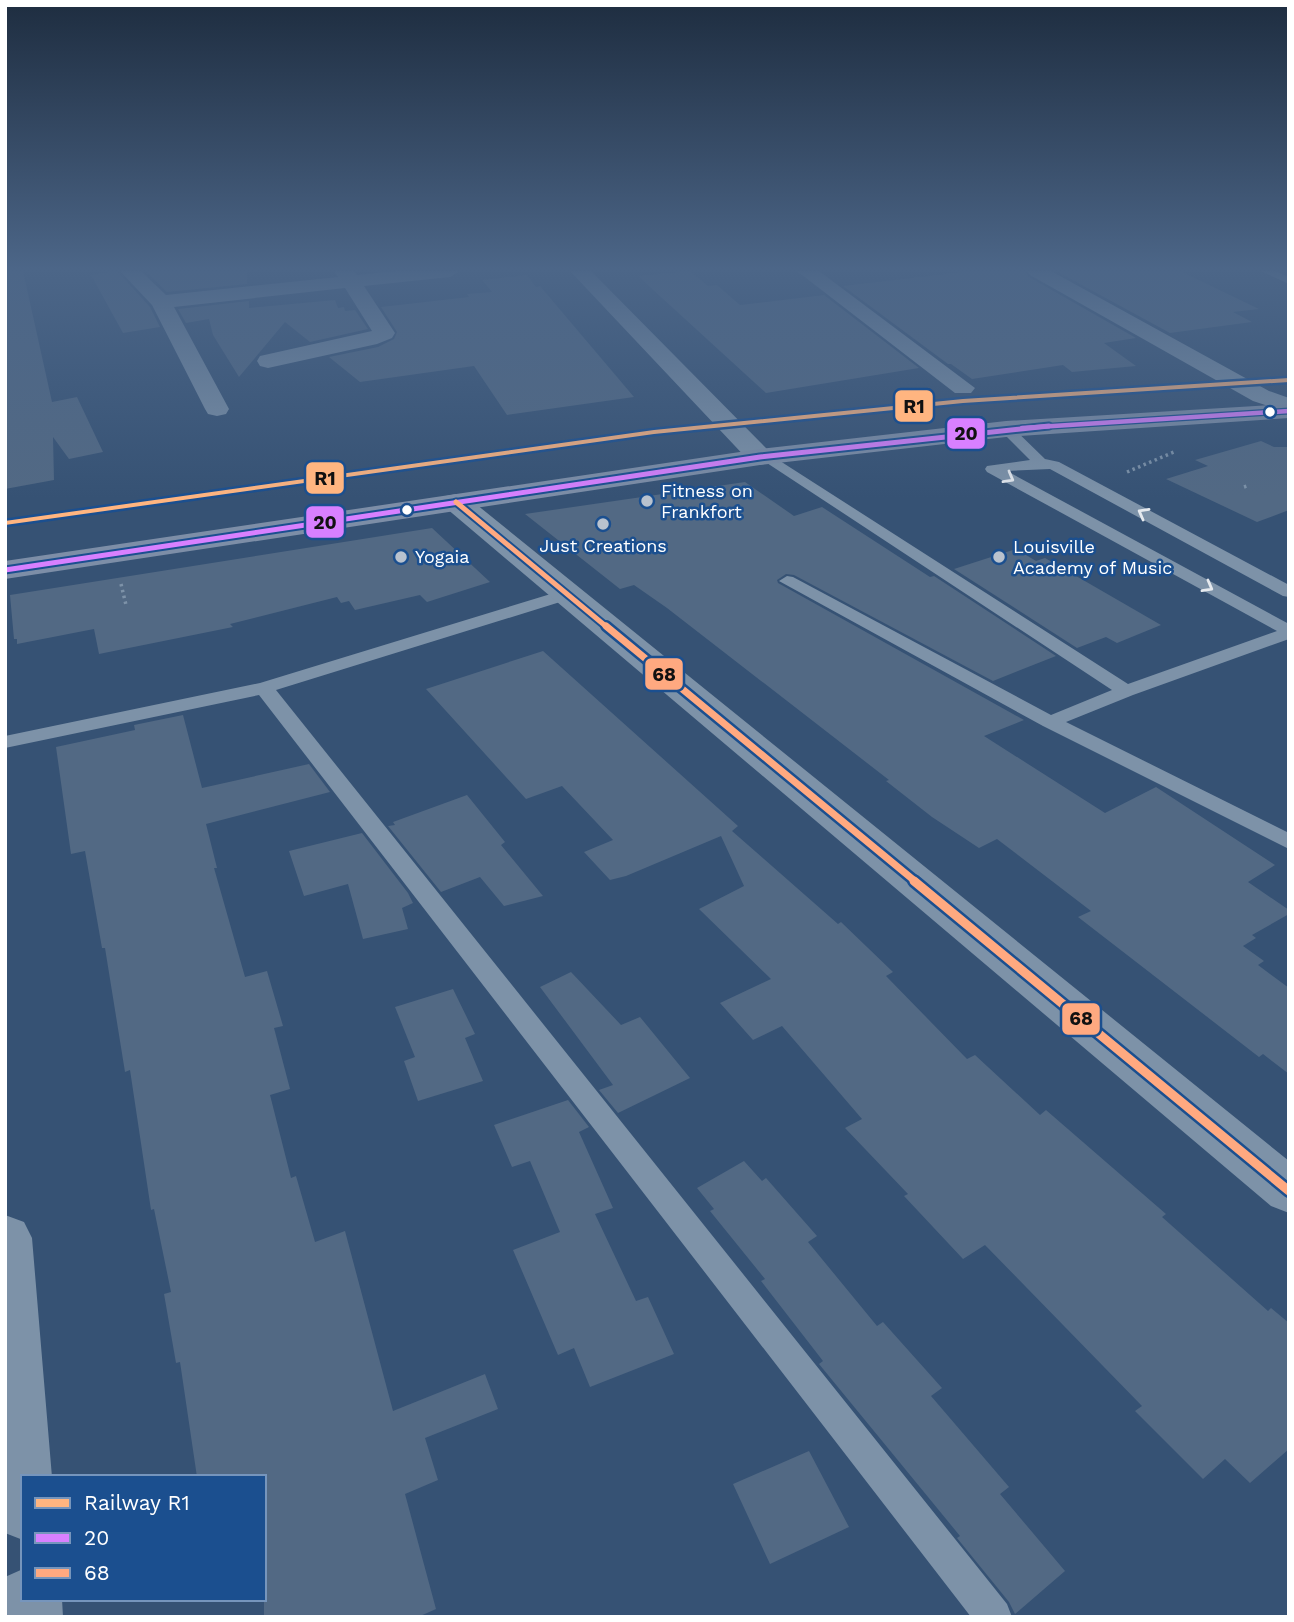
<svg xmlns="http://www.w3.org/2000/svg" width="1294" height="1622" font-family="'Work Sans',sans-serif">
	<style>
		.building { fill: #526984 }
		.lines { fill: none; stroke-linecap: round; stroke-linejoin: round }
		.path { stroke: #7d92a8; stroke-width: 3.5; stroke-dasharray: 2.5 3.5; stroke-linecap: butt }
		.lane { fill: #7d92a8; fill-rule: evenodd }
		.street { fill: #7d92a8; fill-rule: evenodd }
		.primary { fill: #7d8ea7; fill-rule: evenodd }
		.bus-1-far1-casing { stroke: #1b4f8f; stroke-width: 7 }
		.bus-1-casing { stroke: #1b4f8f; stroke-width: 9 }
		.bus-2-far2-casing { stroke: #1b4f8f; stroke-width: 9 }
		.bus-2-far1-casing { stroke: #1b4f8f; stroke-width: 12 }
		.bus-2-casing { stroke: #1b4f8f; stroke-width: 14 }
		.bus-1-far1 { stroke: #d880ff; stroke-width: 4.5 }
		.bus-1 { stroke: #d880ff; stroke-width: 5 }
		.bus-2-far2 { stroke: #ffa980; stroke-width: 5 }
		.bus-2-far1 { stroke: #ffa980; stroke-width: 7 }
		.bus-2 { stroke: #ffa980; stroke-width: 9 }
		.rail-1-casing { stroke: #1b4f8f; stroke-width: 5 }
		.rail-1 { fill: #ffb580; fill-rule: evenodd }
		.oneway { stroke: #e5e9ee }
		.bus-dot { fill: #fff; stroke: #1b4f8f; stroke-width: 2.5 }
		.poi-dot { fill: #b9c2ce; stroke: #1b4f8f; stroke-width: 2.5 }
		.labels { text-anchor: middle; stroke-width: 5; stroke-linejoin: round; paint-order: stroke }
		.far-poi-label { font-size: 18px; fill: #fff; stroke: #1b4f8f; text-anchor: start }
		.line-badge { stroke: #1b4f8f; stroke-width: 2.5 }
		.pale-badge-label { font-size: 19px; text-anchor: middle; font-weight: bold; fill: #111 }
	</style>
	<rect width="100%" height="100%" fill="#365274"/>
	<path class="building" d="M 5,271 L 23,271 L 52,402 L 77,397 L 103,452 L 69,459 L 53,437 L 54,480 L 5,489 Z
		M 117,271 L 150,307 L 160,327 L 123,333 L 91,275 Z
		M 145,271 L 247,271 L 247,284 L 167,292 Z
		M 690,271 L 708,286 L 717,285 L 740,305 L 824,295 L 919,368 L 766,393 L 638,276 Z
		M 972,271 L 1024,271 L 1029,277 L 1136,338 L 1104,343 L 1136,366 L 1072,372 L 1063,365 L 972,379 L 951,364 L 948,364 L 843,286 Z
		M 1056,271 L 1180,271 L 1259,309 L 1233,312 L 1252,322 L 1170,333 Z
		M 527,275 L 536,287 L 540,286 L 634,397 L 507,415 L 474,366 L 360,382 L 329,357 L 378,347 L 394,339 L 397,332 L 381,307 L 469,297 L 467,294 L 492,292 L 482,280 Z
		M 335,300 L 338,308 L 344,307 L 345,311 L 355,310 L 368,329 L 310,342 L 285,322 L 239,377 L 213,335 L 209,319 L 186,323 L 178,309 L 249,301 L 249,308 Z
		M 1261,441 L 1274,447 L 1289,447 L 1289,510 L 1257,522 L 1166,479 L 1208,466 L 1195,460 Z
		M 745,482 L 794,516 L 822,507 L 930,577 L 934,576 L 1056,656 L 993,681 L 794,575 L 786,574 L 777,580 L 778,583 L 1024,720 L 984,736 L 1105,813 L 1156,787 L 1275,865 L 1248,882 L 1289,910 L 1289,914 L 1252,935 L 1256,938 L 1243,946 L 1264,961 L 1258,965 L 1289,988 L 1289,1074 L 1263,1054 L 1259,1057 L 1078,917 L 1091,911 L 997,839 L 979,848 L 932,817 L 886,781 L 889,780 L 667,608 L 634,585 L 620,589 L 525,514 Z
		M 432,528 L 490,582 L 427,602 L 420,595 L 355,610 L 349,601 L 341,603 L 337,597 L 230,624 L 233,627 L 99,654 L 94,629 L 17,644 L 17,639 L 14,639 L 10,595 Z
		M 1016,549 L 1036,561 L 1045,558 L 1161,625 L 1117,643 L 1106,637 L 1077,648 L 954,569 Z
		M 543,651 L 738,826 L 732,831 L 838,924 L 841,922 L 893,972 L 886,976 L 967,1059 L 975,1055 L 1040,1115 L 1046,1110 L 1166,1214 L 1162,1217 L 1268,1311 L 1271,1308 L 1289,1323 L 1289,1449 L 1250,1483 L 1225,1459 L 1203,1479 L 1135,1411 L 1142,1406 L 985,1245 L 963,1259 L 904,1196 L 908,1194 L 845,1128 L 862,1119 L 782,1026 L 753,1040 L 720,1003 L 771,979 L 699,909 L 744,886 L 721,836 L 626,876 L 610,880 L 584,852 L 613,840 L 562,786 L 526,799 L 426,689 Z
		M 183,715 L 202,788 L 309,764 L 330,792 L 206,824 L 217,868 L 214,868 L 245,977 L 267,971 L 283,1026 L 274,1028 L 290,1089 L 270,1095 L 291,1178 L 296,1176 L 315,1242 L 345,1231 L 393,1411 L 485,1374 L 498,1409 L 425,1438 L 438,1480 L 405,1494 L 436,1609 L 418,1617 L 264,1617 L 264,1477 L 197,1477 L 180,1362 L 176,1363 L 164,1294 L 171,1292 L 154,1209 L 151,1210 L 130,1070 L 125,1072 L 105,948 L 102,948 L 85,851 L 71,854 L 56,747 L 135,730 L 134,725 Z
		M 467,795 L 505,842 L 501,845 L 543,896 L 504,906 L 480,877 L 441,892 L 388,826 L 395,825 L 393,822 Z
		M 362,833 L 408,893 L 413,903 L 402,908 L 408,929 L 363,939 L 348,884 L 304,896 L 289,851 Z
		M 571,972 L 621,1025 L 640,1017 L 690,1078 L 618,1113 L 599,1090 L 613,1085 L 540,987 Z
		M 453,989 L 475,1034 L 465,1038 L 483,1081 L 418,1101 L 404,1061 L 415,1057 L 395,1007 Z
		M 568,1100 L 589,1127 L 579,1132 L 613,1208 L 595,1214 L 636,1301 L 648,1297 L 674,1354 L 590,1387 L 574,1348 L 558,1355 L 513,1250 L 560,1232 L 530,1161 L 512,1167 L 494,1125 Z
		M 744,1161 L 762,1181 L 766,1178 L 817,1236 L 808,1242 L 877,1326 L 883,1322 L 942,1388 L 931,1396 L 1009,1487 L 1000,1494 L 1065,1571 L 1015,1614 L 1009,1602 L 957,1538 L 960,1536 L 819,1364 L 823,1361 L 761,1281 L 765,1279 L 710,1211 L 714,1209 L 697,1188 Z
		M 809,1451 L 849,1527 L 770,1564 L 733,1484 Z"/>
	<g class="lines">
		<path class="path" d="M 1127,472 L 1174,452
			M 1244,487 L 1247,486
			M 121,584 L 126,605"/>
		<path class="lane" d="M 1261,271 L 1275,271 L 1289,277 L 1289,284 Z
			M 1006,425 L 1011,426 L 1045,459 L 1059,462 L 1289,585 L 1289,597 L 1283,596 L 1050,469 L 1007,471 L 1289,624 L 1289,639 L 1133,695 L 1066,722 L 1289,833 L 1289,849 L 1043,726 L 779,581 L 787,576 L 793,577 L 1051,715 L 1112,690 L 761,459 L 761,453 L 766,452 L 1128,684 L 1277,631 L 987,472 L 985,469 L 987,466 L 1030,460 L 999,429 Z
			M 567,589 L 573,590 L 575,594 L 573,598 L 276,690 L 1007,1604 L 1012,1617 L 971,1617 L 259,695 L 5,748 L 5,736 L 260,683 Z"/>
		<path class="street" d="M 120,271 L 141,271 L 166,295 L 338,277 L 334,271 L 354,271 L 357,275 L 396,271 L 460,271 L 450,277 L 364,286 L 395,333 L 392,338 L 377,344 L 268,368 L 260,366 L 257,361 L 260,356 L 372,331 L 345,288 L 174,307 L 229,409 L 226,414 L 217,416 L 208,414 L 205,409 L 152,305 Z
			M 570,271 L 591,271 L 769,451 L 773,457 L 769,463 L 760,465 L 751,463 Z
			M 797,271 L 819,271 L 975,388 L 971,393 L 955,393 Z
			M 1027,271 L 1051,271 L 1269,391 L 1289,398 L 1289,413 L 1253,401 L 1030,275 Z
			M 456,494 L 466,496 L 1289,1161 L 1289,1213 L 1271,1206 L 446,508 L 442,502 L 446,496 Z
			M 5,1215 L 24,1222 L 32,1238 L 52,1477 L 23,1477 L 23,1540 L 5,1533 Z
			M 23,1569 L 23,1599 L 62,1599 L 63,1617 L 5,1617 L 5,1577 Z"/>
		<path class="primary" d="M 1289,404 L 1289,418 L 1006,437 L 760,465 L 5,579 L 5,561 L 760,449 L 1006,421 Z"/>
		<defs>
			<path id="bus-1-far1" d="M 1022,428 L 1289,411"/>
			<path id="bus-1" d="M 5,570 L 760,457 L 1049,426"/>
			<path id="bus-2-far2" d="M 456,502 L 608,628"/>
			<path id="bus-2-far1" d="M 606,626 L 916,882"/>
			<path id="bus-2" d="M 914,881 L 1289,1191"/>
		</defs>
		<use href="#bus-1-far1" class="bus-1-far1-casing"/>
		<use href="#bus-1" class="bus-1-casing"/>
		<use href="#bus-2-far2" class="bus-2-far2-casing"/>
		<use href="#bus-2-far1" class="bus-2-far1-casing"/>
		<use href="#bus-2" class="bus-2-casing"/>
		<use href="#bus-1-far1" class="bus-1-far1"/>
		<use href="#bus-1" class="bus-1"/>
		<use href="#bus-2-far2" class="bus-2-far2"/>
		<use href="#bus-2-far1" class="bus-2-far1"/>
		<use href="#bus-2" class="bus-2"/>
		<defs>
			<path id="rail-1" d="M 1289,378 L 1289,382 L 963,403 L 654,434 L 5,525 L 5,521 L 654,430 L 963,399 Z"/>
		</defs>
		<use href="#rail-1" class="rail-1-casing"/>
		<use href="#rail-1" class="rail-1"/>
	</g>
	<defs><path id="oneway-chevron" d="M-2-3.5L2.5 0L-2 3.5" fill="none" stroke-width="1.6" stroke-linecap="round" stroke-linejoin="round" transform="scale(1.75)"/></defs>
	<g class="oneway">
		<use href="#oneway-chevron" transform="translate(1009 478) rotate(29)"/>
		<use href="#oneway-chevron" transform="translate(1143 513) rotate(-151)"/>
		<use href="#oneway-chevron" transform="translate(1208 587) rotate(29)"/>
	</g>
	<linearGradient id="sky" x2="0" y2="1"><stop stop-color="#1e2d40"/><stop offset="0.54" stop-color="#4c6688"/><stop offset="1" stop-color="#4c6688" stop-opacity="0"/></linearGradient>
	<rect width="1294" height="498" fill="url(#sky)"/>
	<g class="bus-dot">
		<circle cx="1270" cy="412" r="6"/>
		<circle cx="407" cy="510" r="6"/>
	</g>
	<g class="poi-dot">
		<circle cx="647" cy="501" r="7"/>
		<circle cx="603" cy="524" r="7"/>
		<circle cx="401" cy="557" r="7"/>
		<circle cx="999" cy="557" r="7"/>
	</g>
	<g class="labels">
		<g class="far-poi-label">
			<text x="661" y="497">Fitness on<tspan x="661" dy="21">Frankfort</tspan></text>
			<text x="603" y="552" text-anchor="middle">Just Creations</text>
			<text x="1013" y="553">Louisville<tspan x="1013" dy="21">Academy of Music</tspan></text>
			<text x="415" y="563">Yogaia</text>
		</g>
	</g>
	<g class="line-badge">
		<rect x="894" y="389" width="40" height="34" rx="7" fill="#ffb580"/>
		<rect x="946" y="417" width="40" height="33" rx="7" fill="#d880ff"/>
		<rect x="305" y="461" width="40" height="34" rx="7" fill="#ffb580"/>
		<rect x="305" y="505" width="40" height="34" rx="7" fill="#d880ff"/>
		<rect x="644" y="657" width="40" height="34" rx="7" fill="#ffa980"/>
		<rect x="1061" y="1002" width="40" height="34" rx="7" fill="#ffa980"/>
	</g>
	<g class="pale-badge-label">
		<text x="914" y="413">R1</text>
		<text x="966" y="440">20</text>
		<text x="325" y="485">R1</text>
		<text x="325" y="529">20</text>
		<text x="664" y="681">68</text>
		<text x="1081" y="1025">68</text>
	</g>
	<rect width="1294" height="1622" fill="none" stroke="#ffffff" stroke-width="14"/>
	<rect x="21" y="1475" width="245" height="126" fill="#1b4f8f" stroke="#7695bc" stroke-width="2"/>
	<rect x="35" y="1498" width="35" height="10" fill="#ffb580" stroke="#7695bc" stroke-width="2"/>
	<text x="84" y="1510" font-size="21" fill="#ffffff">Railway R1</text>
	<rect x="35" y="1533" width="35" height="10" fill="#d880ff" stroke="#7695bc" stroke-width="2"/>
	<text x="84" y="1545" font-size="21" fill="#ffffff">20</text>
	<rect x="35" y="1568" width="35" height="10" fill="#ffa980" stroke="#7695bc" stroke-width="2"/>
	<text x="84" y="1580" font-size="21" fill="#ffffff">68</text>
</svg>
